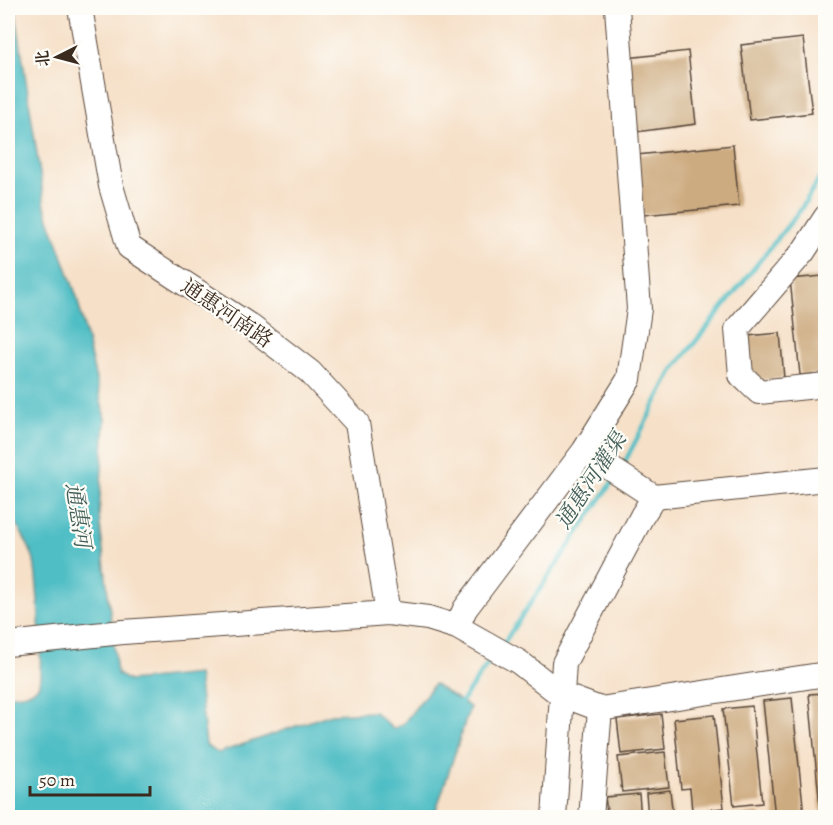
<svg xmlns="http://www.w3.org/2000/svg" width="833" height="825" font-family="Alegreya,'Noto Serif SC',serif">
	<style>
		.water { fill: #50bec5; stroke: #467472; stroke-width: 1.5 }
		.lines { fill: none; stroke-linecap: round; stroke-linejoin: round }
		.stream { stroke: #50bec5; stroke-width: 4.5 }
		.building { fill: #cdab80 }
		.minor-casing { stroke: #574538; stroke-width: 26 }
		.minor { stroke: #fff; stroke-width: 24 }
		.labels { text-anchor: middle; stroke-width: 4.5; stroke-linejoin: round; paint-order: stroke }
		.street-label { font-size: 21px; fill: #3b2a1e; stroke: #fdfcf7 }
		.water-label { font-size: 22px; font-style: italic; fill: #425e58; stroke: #fdfcf7 }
	</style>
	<rect width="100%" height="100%" fill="#fdfcf7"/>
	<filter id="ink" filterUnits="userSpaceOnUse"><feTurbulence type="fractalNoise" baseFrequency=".0167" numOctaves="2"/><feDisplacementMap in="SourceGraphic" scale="12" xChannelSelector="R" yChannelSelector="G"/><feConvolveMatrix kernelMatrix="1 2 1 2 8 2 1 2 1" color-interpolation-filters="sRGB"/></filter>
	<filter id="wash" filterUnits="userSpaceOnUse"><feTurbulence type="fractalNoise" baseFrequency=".008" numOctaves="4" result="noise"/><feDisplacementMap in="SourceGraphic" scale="24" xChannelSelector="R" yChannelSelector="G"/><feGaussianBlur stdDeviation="1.35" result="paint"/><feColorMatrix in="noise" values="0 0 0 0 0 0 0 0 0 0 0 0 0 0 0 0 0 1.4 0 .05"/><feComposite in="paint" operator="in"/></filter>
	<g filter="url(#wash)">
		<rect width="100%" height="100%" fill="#f6e0c8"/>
		<path class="water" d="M 8,8 L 15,8 L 45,207 L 77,297 L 105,419 L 99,515 L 117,674 L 129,681 L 198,674 L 206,745 L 218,753 L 331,714 L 374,712 L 393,729 L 403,724 L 434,684 L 470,707 L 434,817 L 8,817 L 8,696 C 17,694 32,695 38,686 C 44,678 37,571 33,557 C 28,542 15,523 8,508 Z"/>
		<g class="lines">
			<path class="stream" d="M 622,467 L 673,370 L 801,209 L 826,168
				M 503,644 L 614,479
				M 459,705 L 494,655"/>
		</g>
		<g id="blocks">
			<path class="building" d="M 803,38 L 812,113 L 750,120 L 741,45 Z
				M 688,51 L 696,124 L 636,132 L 627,58 Z
				M 733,145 L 739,206 L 643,215 L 637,155 Z
				M 823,276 L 826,300 L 826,373 L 800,375 L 790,279 Z
				M 780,333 L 784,378 L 753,381 L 748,336 Z
				M 826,693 L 826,818 L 821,818 L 809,694 Z
				M 792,698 L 804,815 L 775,818 L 763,701 Z
				M 752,706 L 762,803 L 734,806 L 723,709 Z
				M 661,714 L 665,749 L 621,754 L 617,719 Z
				M 714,715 L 724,808 L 692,811 L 690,788 L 681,789 L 674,719 Z
				M 665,752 L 669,787 L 622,792 L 618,757 Z
				M 670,790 L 673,818 L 648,818 L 646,793 Z
				M 639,794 L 641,818 L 608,818 L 605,797 Z
				M 760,813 L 760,818 L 733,818 L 733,816 Z"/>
		</g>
	</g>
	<g filter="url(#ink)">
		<use href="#blocks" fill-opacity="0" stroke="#574538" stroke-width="1.5"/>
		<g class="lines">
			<defs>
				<path id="minor" d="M 80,8 L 111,186 L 129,247 L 250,326 L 310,372 L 357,423 L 388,613
					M 826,217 L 803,252 L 737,329 L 741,375 L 759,392 L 826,385
					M 584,451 L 654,497
					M 457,627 L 465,609 L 584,451 L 629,379 L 639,309 L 617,8
					M 8,644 L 123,632 L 388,613 L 428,618 L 457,627 L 519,662 L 560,694 L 600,709 L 826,674
					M 554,818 L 564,663 L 642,516 L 654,497 L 826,479
					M 591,818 L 600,709"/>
			</defs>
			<use href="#minor" class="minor-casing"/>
			<use href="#minor" class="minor"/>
		</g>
	</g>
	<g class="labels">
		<g class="street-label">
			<text transform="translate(227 313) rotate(34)" y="7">通惠河南路</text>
		</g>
		<g class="water-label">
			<text transform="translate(590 480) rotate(-57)" y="8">通惠河灌渠</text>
			<text transform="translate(79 515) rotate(81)" y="8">通惠河</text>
		</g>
	</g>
	<rect width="833" height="825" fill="none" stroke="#fdfcf7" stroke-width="30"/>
	<g transform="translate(57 57) rotate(264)" stroke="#fdfcf7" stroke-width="4.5" paint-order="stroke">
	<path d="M0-4.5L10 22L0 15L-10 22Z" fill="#3b2a1e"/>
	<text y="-9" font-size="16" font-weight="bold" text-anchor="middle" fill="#3b2a1e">北</text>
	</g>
	<path d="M30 786v9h120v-9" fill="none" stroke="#3b2a1e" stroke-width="3"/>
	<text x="39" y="786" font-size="18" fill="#3b2a1e" stroke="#fdfcf7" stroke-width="4.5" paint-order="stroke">50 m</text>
</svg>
